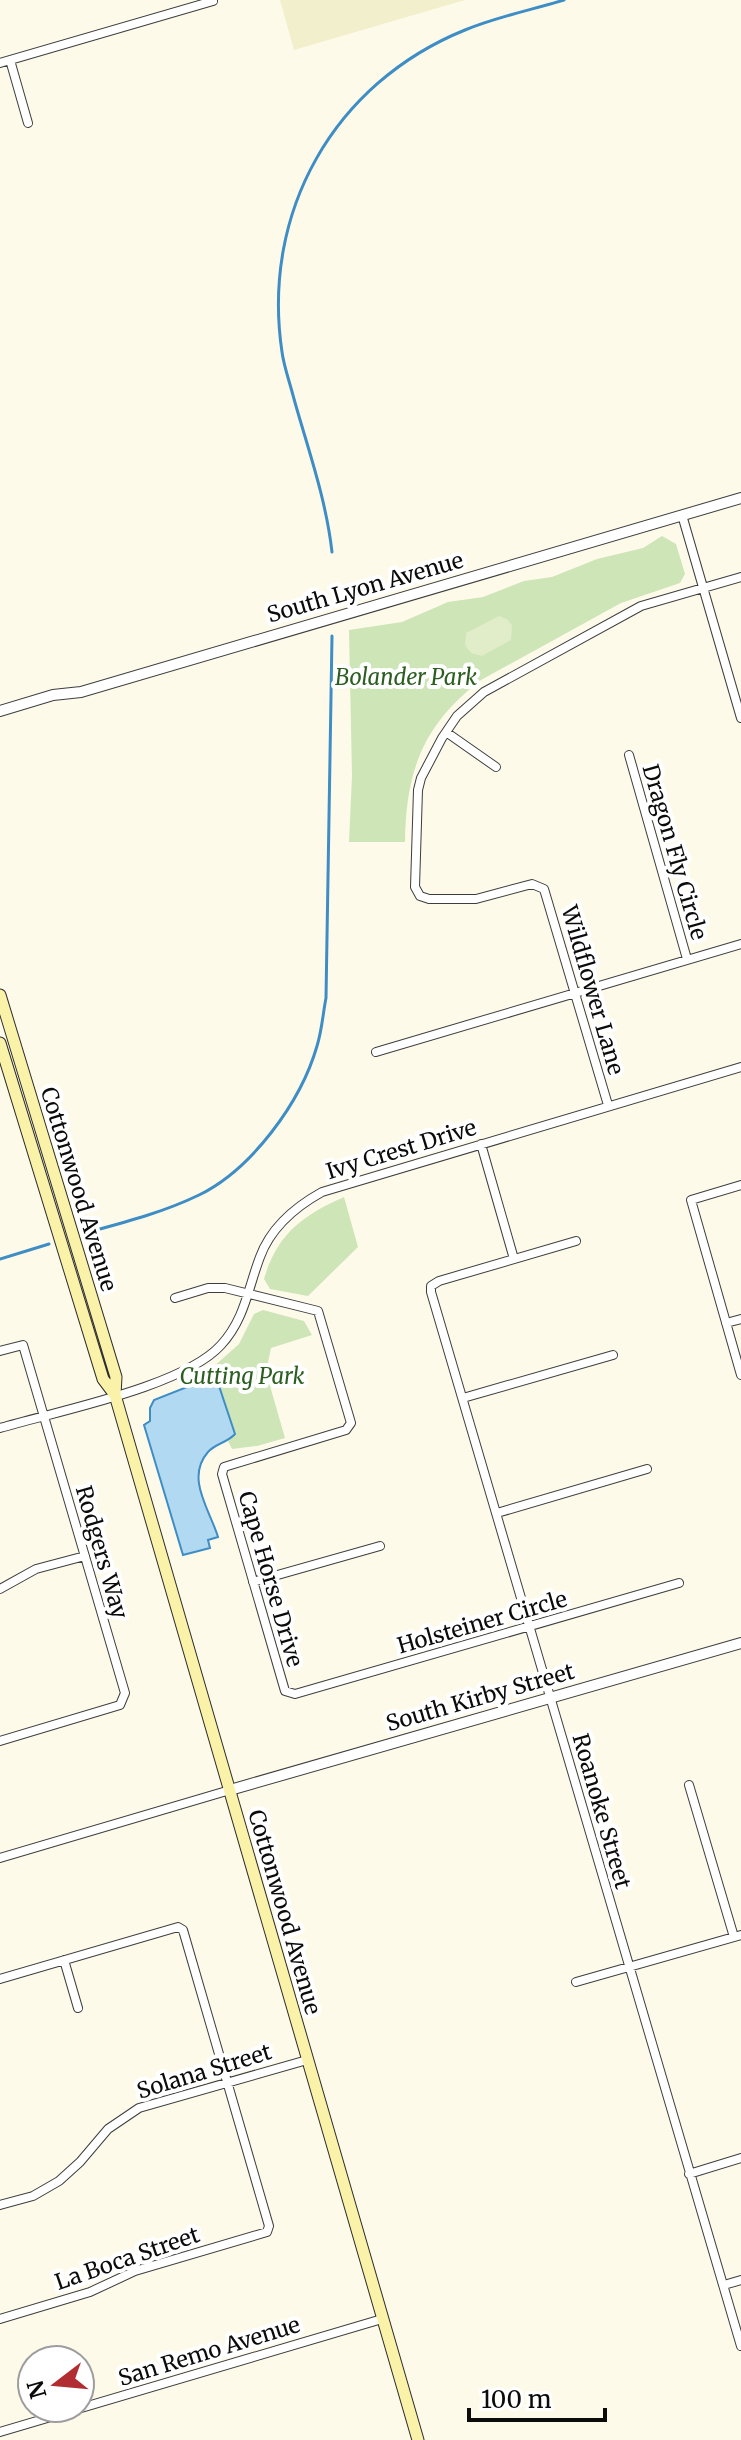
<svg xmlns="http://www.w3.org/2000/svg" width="741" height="2440" font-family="Merriweather,serif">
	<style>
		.farmland { fill: #f2efcd }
		.green { fill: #cee5b7 }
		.pitch { fill: #e0edc8 }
		.water { fill: #b2d9f2; stroke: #3e8dc4; stroke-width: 2 }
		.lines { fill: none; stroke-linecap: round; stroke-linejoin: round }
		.stream { stroke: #3e8dc4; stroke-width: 3 }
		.minor-casing { stroke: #3e3e3e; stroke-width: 10 }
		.tertiary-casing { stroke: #3e3e3e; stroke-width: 12 }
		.secondary-casing { stroke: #2d2d2d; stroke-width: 13 }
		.minor { stroke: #fff; stroke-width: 8 }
		.tertiary { stroke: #fff; stroke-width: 10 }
		.secondary { stroke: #faf2a9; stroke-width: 11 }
		.labels { text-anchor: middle; stroke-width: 8; stroke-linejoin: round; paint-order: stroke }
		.street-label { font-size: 22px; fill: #0b0b0b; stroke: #fff }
		.park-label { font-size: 22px; font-style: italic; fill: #2c5e20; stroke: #fff }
	</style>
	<rect width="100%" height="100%" fill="#fefaea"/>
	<path class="farmland" d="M 280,0 L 465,0 L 294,50 Z"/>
	<path class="green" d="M 662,536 L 676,544 L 685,574 L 680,583 L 621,603 L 481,680 C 423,725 406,770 405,842 L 349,842 L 352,776 L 349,630 L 402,622 L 448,602 L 483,597 L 524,581 L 552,577 L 597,559 L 643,548 Z
		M 344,1197 L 358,1247 L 308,1296 L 270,1289 L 264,1279 C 277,1234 303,1215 344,1197 Z
		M 263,1310 L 304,1321 L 312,1335 L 271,1348 L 266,1372 L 285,1438 L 257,1446 L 232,1449 L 228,1441 L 235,1434 L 211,1380 L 204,1375 L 239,1344 L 254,1314 Z"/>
	<path class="pitch" d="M 499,616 L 507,619 L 512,625 L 511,640 L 482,656 L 471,653 L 465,645 L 466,633 Z"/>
	<path class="water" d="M 207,1379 L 218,1383 L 235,1434 C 227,1443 216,1443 208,1452 C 185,1478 210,1510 218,1537 L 208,1540 L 210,1548 L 183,1555 L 144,1425 L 150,1421 L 150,1408 L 154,1400 Z"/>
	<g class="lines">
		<path class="stream" d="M 332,552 C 326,499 308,449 294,399 C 290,383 284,367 282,352 C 261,212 334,83 465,30 C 496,17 531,10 564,0
			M 89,1232 C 126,1222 164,1212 199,1195 C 252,1169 301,1102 317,1046 C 322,1030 323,1013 326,998 L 332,636
			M 0,1259 L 49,1244"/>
		<defs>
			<path id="minor" d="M 10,60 L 28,123
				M 0,63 L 213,1
				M 682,515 L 741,718
				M 446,732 L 496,767
				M 629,755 L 687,959
				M 376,1052 L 741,944
				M 608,1105 L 544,889 L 532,884 L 476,899 L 429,899 L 420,896 L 415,887 L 418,790 L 421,778 L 442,738 L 457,716 L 484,692 L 641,606 L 741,577
				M 481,1144 L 514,1259
				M 741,1185 L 691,1200 L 741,1375
				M 576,1241 L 439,1281 L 431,1286 L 431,1292 L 741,2346
				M 175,1298 L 208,1288 L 225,1288 L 318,1311 L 351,1423 L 346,1430 L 224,1467 L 222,1474 L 285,1691 L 295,1694 L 679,1583
				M 726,1323 L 741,1319
				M 0,1351 L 23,1345 L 125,1693 L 120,1705 L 0,1741
				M 463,1398 L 613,1355
				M 0,1428 C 57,1411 183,1387 221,1345 C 245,1319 248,1288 260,1257 C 271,1227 295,1207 322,1192 L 741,1067
				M 497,1513 L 647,1469
				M 253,1582 L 380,1546
				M 0,1589 L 36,1569 L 85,1556
				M 689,1785 L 734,1937
				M 0,1858 L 230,1790
				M 64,1960 L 78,2008
				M 0,1979 L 178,1927 L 183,1930 L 269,2226 L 267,2232 L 135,2271 L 90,2292 L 0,2319
				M 576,1982 L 741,1935
				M 689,2174 L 741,2158
				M 0,2205 L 33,2196 L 59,2181 L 80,2162 L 108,2129 L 139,2108 L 307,2060
				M 724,2285 L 741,2280
				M 0,2432 L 382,2319"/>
			<path id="tertiary" d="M 0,711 L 53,695 L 81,692 L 741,498
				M 230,1790 L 741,1643"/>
			<path id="secondary" d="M 0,995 L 116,1377 L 115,1395 L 418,2440
				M 0,1043 L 103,1379 L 115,1395"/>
		</defs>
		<use href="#minor" class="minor-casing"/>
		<use href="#tertiary" class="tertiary-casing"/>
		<use href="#secondary" class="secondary-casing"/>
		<use href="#minor" class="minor"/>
		<use href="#tertiary" class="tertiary"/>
		<use href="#secondary" class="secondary"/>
	</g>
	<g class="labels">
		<g class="street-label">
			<text transform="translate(365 587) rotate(-16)" y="8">South Lyon Avenue</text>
			<text transform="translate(675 852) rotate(74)" y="8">Dragon Fly Circle</text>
			<text transform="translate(593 990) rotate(74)" y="8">Wildflower Lane</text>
			<text transform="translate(401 1149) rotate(-17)" y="8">Ivy Crest Drive</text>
			<text transform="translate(79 1189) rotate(73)" y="8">Cottonwood Avenue</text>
			<text transform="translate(102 1552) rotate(74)" y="8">Rodgers Way</text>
			<text transform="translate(271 1579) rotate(74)" y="8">Cape Horse Drive</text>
			<text transform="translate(482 1622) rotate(-16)" y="8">Holsteiner Circle</text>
			<text transform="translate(480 1697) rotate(-16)" y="8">South Kirby Street</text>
			<text transform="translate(602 1811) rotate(74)" y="8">Roanoke Street</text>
			<text transform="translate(285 1912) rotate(74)" y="8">Cottonwood Avenue</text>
			<text transform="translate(204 2071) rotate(-17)" y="8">Solana Street</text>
			<text transform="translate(127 2258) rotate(-19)" y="8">La Boca Street</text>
			<text transform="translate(209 2351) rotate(-17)" y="8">San Remo Avenue</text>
		</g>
		<g class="park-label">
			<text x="406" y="685">Bolander Park</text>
			<text x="242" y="1384">Cutting Park</text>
		</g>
	</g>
	<g transform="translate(56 2384) rotate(254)"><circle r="38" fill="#ffffff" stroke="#9d9d9d" stroke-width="2"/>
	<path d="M0-6L14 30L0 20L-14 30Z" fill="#b22d31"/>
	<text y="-12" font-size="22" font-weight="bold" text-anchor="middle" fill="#0b0b0b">N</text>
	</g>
	<path d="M469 2408v12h136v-12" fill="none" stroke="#0b0b0b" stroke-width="4"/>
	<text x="481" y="2408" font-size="24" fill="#0b0b0b" stroke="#ffffff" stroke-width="6" paint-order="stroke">100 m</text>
</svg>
